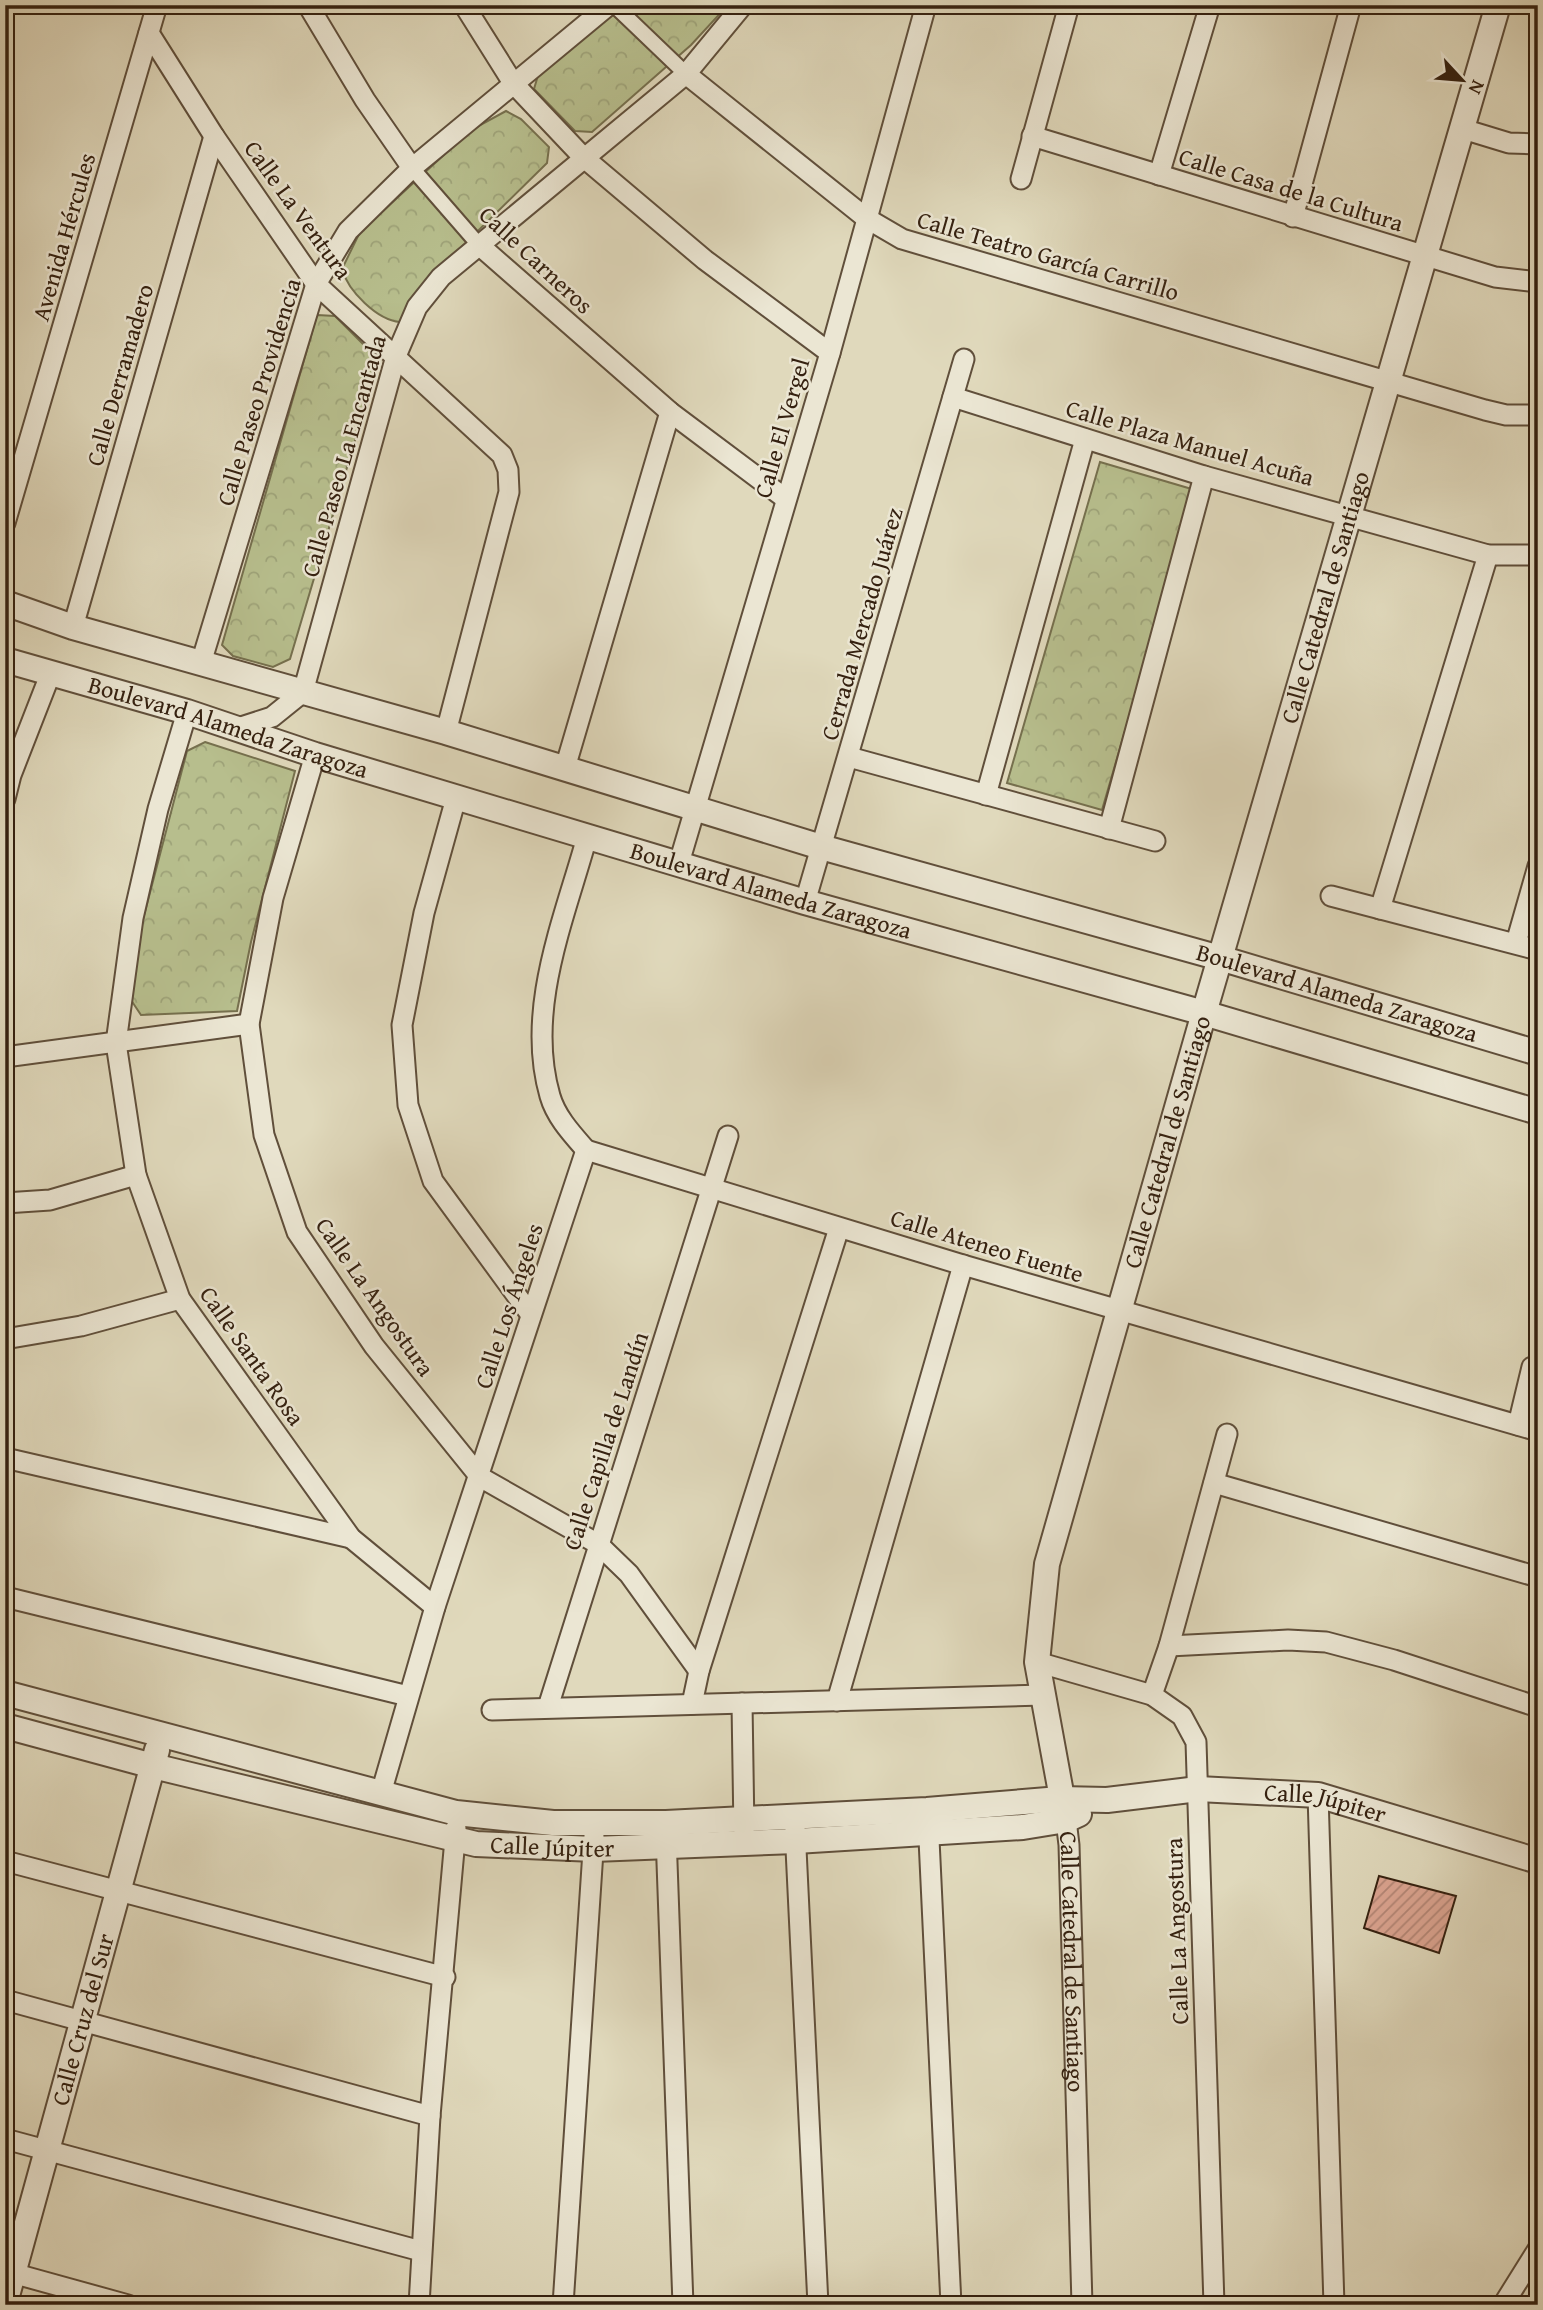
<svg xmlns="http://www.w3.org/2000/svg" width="1543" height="2310" font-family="'Gentium Book Plus',serif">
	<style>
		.forest { fill: url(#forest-crowns); stroke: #76704e; stroke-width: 2 }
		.building { fill: url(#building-hatch); stroke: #352110; stroke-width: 2 }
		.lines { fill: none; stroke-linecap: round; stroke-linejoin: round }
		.pedestrian-casing { stroke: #604f3b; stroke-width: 18 }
		.minor-casing { stroke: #604f3b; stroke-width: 23 }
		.tertiary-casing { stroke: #604f3b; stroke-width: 28 }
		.pedestrian { stroke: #ebe6d3; stroke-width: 14 }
		.minor { stroke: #ebe6d3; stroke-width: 19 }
		.tertiary { stroke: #ebe6d3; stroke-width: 24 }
		.labels { text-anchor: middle; stroke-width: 5; stroke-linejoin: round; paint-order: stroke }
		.street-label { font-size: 24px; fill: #352110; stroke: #ebe6d3 }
	</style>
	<defs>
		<pattern id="forest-crowns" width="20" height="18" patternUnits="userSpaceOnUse" patternTransform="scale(1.75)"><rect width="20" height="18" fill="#b7be8d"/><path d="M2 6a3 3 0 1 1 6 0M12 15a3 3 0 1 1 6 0" fill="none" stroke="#9ea379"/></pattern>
		<pattern id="building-hatch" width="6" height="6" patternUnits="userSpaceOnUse" patternTransform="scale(1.75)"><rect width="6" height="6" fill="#dca592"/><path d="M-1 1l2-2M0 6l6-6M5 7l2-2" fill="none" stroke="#b38676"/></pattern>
	</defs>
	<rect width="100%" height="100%" fill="#e0d9bc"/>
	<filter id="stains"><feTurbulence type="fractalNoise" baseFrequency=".00286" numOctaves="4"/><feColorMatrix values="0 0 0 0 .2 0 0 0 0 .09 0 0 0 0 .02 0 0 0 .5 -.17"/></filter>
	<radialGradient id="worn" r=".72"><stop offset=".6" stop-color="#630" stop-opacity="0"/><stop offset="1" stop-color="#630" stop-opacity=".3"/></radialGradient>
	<path class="forest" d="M 623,5 L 728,5 L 691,45 L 592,132 L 575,131 L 534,89 L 539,72 Z
		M 506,111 L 521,119 L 549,147 L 547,163 L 435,273 L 400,322 C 377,320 348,291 342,269 L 360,232 L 471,130 Z
		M 317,315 L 335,316 L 379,360 L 290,659 L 273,667 L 233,656 L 222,645 Z
		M 1100,462 L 1195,490 L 1102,810 L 1007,783 Z
		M 205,742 L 295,771 L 251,942 L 237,1011 L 141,1015 L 131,1000 L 129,973 L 187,751 Z"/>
	<path class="building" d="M 1379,1876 L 1456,1896 L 1439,1953 L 1364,1928 Z"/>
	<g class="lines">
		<defs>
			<path id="pedestrian" d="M 614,5 L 686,74
				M 412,168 L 479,245"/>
			<g id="minor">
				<path d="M 308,5 L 365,100 L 412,168"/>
				<path d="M 464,5 L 513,83 L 583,157 L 705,260 L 830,353"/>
				<path d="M 149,33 L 214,136 L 316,284 L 502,455 L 508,470 L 509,492 L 446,732"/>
				<path d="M 686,74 L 866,218 L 902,239 L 1485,410 L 1506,415 L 1538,415"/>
				<path d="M 1463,129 L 1509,143 L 1538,144"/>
				<path d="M 1032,136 L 1495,277 L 1538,282"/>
				<path d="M 1159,175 L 1210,5"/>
				<path d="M 1021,179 L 1069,5"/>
				<path d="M 1293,217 L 1351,5"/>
				<path d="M 479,245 L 670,412 L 786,499"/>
				<path d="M 953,397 L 1204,476 L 1488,555 L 1538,555"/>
				<path d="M 5,523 L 157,5"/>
				<path d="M 73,627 L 214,136"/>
				<path d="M 201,663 L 316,284 L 348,231 L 412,168 L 609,5"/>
				<path d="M 187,712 L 158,809 L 133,918 L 116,1043 L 136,1175 L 180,1299 L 351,1538 L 435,1607"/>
				<path d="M 238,728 L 272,717 L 303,692 L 396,356 L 417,307 L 441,277 L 686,74 L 743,5"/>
				<path d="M 315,755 L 273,898 L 249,1024 L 264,1135 L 297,1232 L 374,1346 L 480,1477 L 598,1544 L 629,1574 L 699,1671"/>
				<path d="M 849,757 L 1155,841"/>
				<path d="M 565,768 L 670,412"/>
				<path d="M 986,795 L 1085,439"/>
				<path d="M 456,798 L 424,913 L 402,1025 L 408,1105 L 433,1181 L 531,1315"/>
				<path d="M 5,799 L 11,775 L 50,675"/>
				<path d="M 1109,829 L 1204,476"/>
				<path d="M 679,863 L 830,353 L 926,5"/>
				<path d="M 1331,896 L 1538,950"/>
				<path d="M 805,902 L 964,359"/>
				<path d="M 1380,909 L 1488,555"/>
				<path d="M 1516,943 L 1538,866"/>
				<path d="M 5,1057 L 249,1024"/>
				<path d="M 586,1150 L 963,1265 L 1538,1431"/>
				<path d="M 586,1150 C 572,1134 556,1117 550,1096 C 525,1010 564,920 587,837"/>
				<path d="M 5,1203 L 50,1200 L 136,1175"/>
				<path d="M 5,1339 L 81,1326 L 180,1299"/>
				<path d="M 1518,1425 L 1532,1367"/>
				<path d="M 5,1458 L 351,1538"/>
				<path d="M 1214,1483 L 1538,1577"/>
				<path d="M 5,1597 L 408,1696"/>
				<path d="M 1169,1646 L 1288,1640 L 1326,1642 L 1394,1660 L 1538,1707"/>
				<path d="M 1037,1662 L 1152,1695 L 1182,1716 L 1196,1742 L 1214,2305"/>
				<path d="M 1152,1695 L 1169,1646 L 1227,1434"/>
				<path d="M 837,1701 L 963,1265"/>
				<path d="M 742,1703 L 744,1832"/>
				<path d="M 692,1704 L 699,1671 L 839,1228"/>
				<path d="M 548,1707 L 728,1136"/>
				<path d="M 492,1710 L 1043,1695"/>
				<path d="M 381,1793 L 435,1607 L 586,1150"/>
				<path d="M 1318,1795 L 1334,2305"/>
				<path d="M 928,1818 L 951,2305"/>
				<path id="s1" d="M 1066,1820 L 1069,1845 L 1082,2305"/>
				<path d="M 795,1828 L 818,2305"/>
				<path d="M 666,1835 L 683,2305"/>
				<path d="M 5,1861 L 445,1977"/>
				<path d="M 5,2000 L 430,2116"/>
				<path d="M 5,2139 L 421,2251"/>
				<path d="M 5,2271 L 128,2305"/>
				<path d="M 419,2305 L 430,2116 L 456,1828"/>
				<path d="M 563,2305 L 594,1836"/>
				<path d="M 1503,2305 L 1538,2249"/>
			</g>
			<g id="tertiary">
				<path id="s2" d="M 5,603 L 73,627 L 446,732 L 821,847 L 1220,958 L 1538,1053"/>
				<path id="s3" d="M 5,660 L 187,712 L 315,755 L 805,902 L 1204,1013 L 1538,1112"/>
				<path id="s4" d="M 5,1693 L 456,1813 L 553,1823 L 666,1823 L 927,1810 L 1060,1799 L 1107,1800 L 1198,1789 L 1318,1795 L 1538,1861"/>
				<path id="s5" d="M 5,1726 L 153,1766 L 476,1844 L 594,1849 L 796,1841 L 1023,1827 L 1066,1820 L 1079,1814"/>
				<path id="s6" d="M 1066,1820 L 1037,1662 L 1047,1564 L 1204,1013 L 1498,5"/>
				<path id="s7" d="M 5,2303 L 157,1750"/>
			</g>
		</defs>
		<use href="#pedestrian" class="pedestrian-casing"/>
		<use href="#minor" class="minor-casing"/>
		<use href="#tertiary" class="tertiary-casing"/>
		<use href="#pedestrian" class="pedestrian"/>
		<use href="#minor" class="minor"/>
		<use href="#tertiary" class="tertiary"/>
	</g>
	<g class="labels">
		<g class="street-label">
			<text transform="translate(1291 190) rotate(17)" y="8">Calle Casa de la Cultura</text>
			<text transform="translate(298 210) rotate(54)" y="8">Calle La Ventura</text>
			<text transform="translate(64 237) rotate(-74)" y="8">Avenida Hércules</text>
			<text transform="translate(1048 256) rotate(16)" y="8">Calle Teatro García Carrillo</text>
			<text transform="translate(536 260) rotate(43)" y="8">Calle Carneros</text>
			<text transform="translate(120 375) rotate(-74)" y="8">Calle Derramadero</text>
			<text transform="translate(259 392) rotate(-73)" y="8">Calle Paseo Providencia</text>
			<text transform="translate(782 428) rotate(-74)" y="8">Calle El Vergel</text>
			<text transform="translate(1190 443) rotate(16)" y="8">Calle Plaza Manuel Acuña</text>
			<text transform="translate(344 456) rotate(-74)" y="8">Calle Paseo La Encantada</text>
			<text dy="8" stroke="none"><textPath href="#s6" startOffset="1265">Calle Catedral de Santiago</textPath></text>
			<text transform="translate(862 624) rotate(-74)" y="8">Cerrada Mercado Juárez</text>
			<text dy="8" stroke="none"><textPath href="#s3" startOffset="233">Boulevard Alameda Zaragoza</textPath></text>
			<text dy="8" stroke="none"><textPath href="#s3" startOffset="800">Boulevard Alameda Zaragoza</textPath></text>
			<text dy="8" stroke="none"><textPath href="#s2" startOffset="1388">Boulevard Alameda Zaragoza</textPath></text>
			<text dy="8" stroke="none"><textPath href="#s6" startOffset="698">Calle Catedral de Santiago</textPath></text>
			<text transform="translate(987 1246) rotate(17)" y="8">Calle Ateneo Fuente</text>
			<text transform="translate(375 1297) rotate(55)" y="8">Calle La Angostura</text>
			<text transform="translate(509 1306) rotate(-72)" y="8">Calle Los Ángeles</text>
			<text transform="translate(252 1356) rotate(55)" y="8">Calle Santa Rosa</text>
			<text transform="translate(606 1441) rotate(-72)" y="8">Calle Capilla de Landín</text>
			<text dy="8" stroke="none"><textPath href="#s4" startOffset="1339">Calle Júpiter</textPath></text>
			<text dy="8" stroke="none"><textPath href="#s5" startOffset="562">Calle Júpiter</textPath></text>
			<text transform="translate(1177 1931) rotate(-92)" y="8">Calle La Angostura</text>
			<text dy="8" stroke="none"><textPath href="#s1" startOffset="142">Calle Catedral de Santiago</textPath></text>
			<text dy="8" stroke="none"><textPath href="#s7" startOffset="294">Calle Cruz del Sur</textPath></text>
		</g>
	</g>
	<rect width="1543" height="2310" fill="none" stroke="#e0d9bc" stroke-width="28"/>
	<rect x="7" y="7" width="1529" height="2296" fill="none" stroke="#352110" stroke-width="3.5"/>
	<rect x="14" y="14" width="1515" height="2282" fill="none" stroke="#352110" stroke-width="2"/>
	<g transform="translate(1462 80) rotate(116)" stroke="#ebe6d3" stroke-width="5" paint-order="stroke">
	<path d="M0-5L12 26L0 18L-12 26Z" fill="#352110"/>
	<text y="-10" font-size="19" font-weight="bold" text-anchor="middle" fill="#352110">N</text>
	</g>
	<rect width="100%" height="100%" filter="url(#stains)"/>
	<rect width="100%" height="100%" fill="url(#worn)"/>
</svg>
